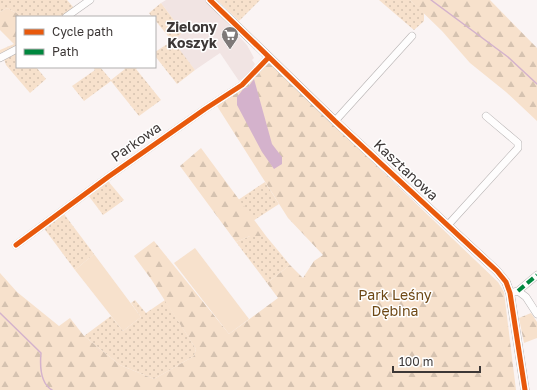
<svg xmlns="http://www.w3.org/2000/svg" width="537" height="390" font-family="'Golos Text',sans-serif">
	<style>
		.built { fill: #f1e4e3 }
		.grass { fill: url(#grass-dots) }
		.forest { fill: url(#forest-firs) }
		.garden { fill: #f7e1cc }
		.water { fill: #d4b2cc }
		.lines { fill: none; stroke-linecap: round; stroke-linejoin: round }
		.stream { stroke: #d4b2cc; stroke-width: 1.5 }
		.minor-casing { stroke: #b6b2b2; stroke-width: 8 }
		.tertiary-casing { stroke: #b6b2b2; stroke-width: 9 }
		.minor { stroke: #fefdfd; stroke-width: 7 }
		.tertiary { stroke: #fefdfd; stroke-width: 8 }
		.quiet { stroke: #00873e; stroke-width: 4; stroke-dasharray: 8 4; stroke-linecap: butt }
		.cycleway-casing { stroke: #fff; stroke-width: 8 }
		.cycleway { stroke: #e8590c; stroke-width: 5 }
		.labels { text-anchor: middle; stroke-width: 3; stroke-linejoin: round; paint-order: stroke }
		.poi-label { font-size: 14px; font-weight: bold; fill: #3c3736; stroke: #fff; text-anchor: end }
		.street-label { font-size: 14px; fill: #3c3736; stroke: #fff }
		.park-label { font-size: 14px; fill: #6e4815; stroke: #fff }
	</style>
	<defs>
		<pattern id="grass-dots" width="8" height="8" patternUnits="userSpaceOnUse"><rect width="8" height="8" fill="#f7e1cc"/><path d="M2 2h.1M6 6h.1" fill="none" stroke="#d5c2b0" stroke-width="1.8" stroke-linecap="round"/></pattern>
		<pattern id="forest-firs" width="22" height="20" patternUnits="userSpaceOnUse"><rect width="22" height="20" fill="#f7e1cc"/><path d="M5 1l3.5 6h-7zM16 11l3.5 6h-7z" fill="#d5c2b0"/></pattern>
	</defs>
	<rect width="100%" height="100%" fill="#faf4f4"/>
	<path class="built" d="M 166,0 L 205,0 L 247,45 L 254,58 L 252,60 L 255,64 L 250,72 L 239,81 L 220,53 L 195,70 L 172,41 L 183,32 L 161,3 Z"/>
	<path class="grass" d="M 0,0 L 67,0 L 74,8 L 62,17 L 24,17 L 7,8 L 0,12 Z
		M 217,0 L 260,0 L 239,21 Z
		M 379,0 L 410,0 L 424,13 L 424,21 L 414,30 Z
		M 161,3 L 183,32 L 173,41 L 195,70 L 177,84 L 155,56 L 155,52 L 172,41 L 155,20 L 155,17 L 152,17 L 149,13 Z
		M 17,52 L 17,67 L 36,67 L 46,79 L 30,93 L 6,65 L 4,59 Z
		M 93,67 L 100,67 L 111,80 L 125,69 L 123,67 L 138,67 L 136,69 L 161,100 L 139,116 L 111,81 L 84,101 L 72,86 L 95,70 Z
		M 108,181 L 124,200 L 103,215 L 88,195 Z
		M 265,182 L 279,204 L 253,221 L 238,200 Z
		M 64,214 L 94,254 L 75,270 L 43,227 Z
		M 250,236 L 266,236 L 290,265 L 267,283 L 236,242 Z
		M 135,300 L 146,313 L 165,300 L 196,349 L 194,356 L 154,379 L 120,365 L 84,336 L 111,316 L 123,331 L 141,317 L 131,303 Z"/>
	<path class="forest" d="M 410,0 L 490,0 L 537,48 L 537,121 L 506,92 L 470,63 L 442,31 Z
		M 7,8 L 24,17 L 17,17 L 17,46 L 0,55 L 0,50 L 14,44 L 0,30 L 0,12 Z
		M 269,63 L 498,282 L 504,292 L 516,390 L 0,390 L 0,273 L 17,292 L 59,326 L 70,318 L 84,336 L 120,365 L 154,379 L 194,356 L 196,349 L 151,279 L 134,256 L 154,241 L 229,334 L 278,298 L 267,283 L 290,265 L 303,278 L 314,261 L 323,255 L 288,218 L 217,106 Z
		M 201,148 L 266,236 L 250,236 L 236,242 L 180,166 Z
		M 531,313 L 537,322 L 537,338 L 524,343 L 519,318 Z"/>
	<path class="garden" d="M 195,248 L 249,319 L 229,334 L 174,263 Z
		M 94,254 L 141,317 L 123,331 L 75,270 Z"/>
	<path class="water" d="M 254,79 L 272,144 L 282,157 L 282,164 L 274,169 L 262,152 L 237,105 L 237,97 L 244,88 L 248,87 Z"/>
	<g class="lines">
		<path class="stream" d="M 431,0 L 508,57 L 537,84
			M 0,313 L 41,353 C 40,364 40,383 52,390"/>
		<defs>
			<path id="minor" d="M 66,17 L 90,0
				M 0,58 L 17,49
				M 335,121 L 412,36
				M 448,225 L 518,148 L 518,143 L 486,116
				M 16,245 L 108,177 L 205,109 L 242,85 L 268,58
				M 518,291 L 537,275
				M 510,293 L 518,291 L 526,297 L 537,314"/>
			<path id="tertiary" d="M 210,0 L 335,121 L 497,271 L 506,282 L 510,293 L 525,390"/>
		</defs>
		<use href="#minor" class="minor-casing"/>
		<use href="#tertiary" class="tertiary-casing"/>
		<use href="#minor" class="minor"/>
		<use href="#tertiary" class="tertiary"/>
		<path class="quiet" d="M 518,291 L 537,275"/>
		<defs>
			<path id="cycleway" d="M 210,0 L 335,121 L 497,271 L 506,282 L 510,293 L 525,390
				M 16,245 L 108,177 L 205,109 L 242,85 L 268,58"/>
		</defs>
		<use href="#cycleway" class="cycleway-casing"/>
		<use href="#cycleway" class="cycleway"/>
	</g>
	<defs>
		<symbol id="supermarket-pin" viewBox="-11 -11 22 30"><path d="M0 17L-7.5 6A9.5 9.5 0 1 1 7.5 6Z" fill="#7e7978" stroke="#fff"/><path d="M-6-5.5h2.5l.6 2H6L4.5 2H-2.5L-4.4-4H-6ZM-1.5 3.2a1.3 1.3 0 1 0 .1 0ZM3 3.2a1.3 1.3 0 1 0 .1 0Z" fill="#fff"/></symbol>
	</defs>
	<g fill-rule="evenodd">
		<use href="#supermarket-pin" x="220" y="25" width="20" height="27"/>
	</g>
	<g class="labels">
		<g class="poi-label">
			<text x="217" y="32">Zielony<tspan x="217" dy="16">Koszyk</tspan></text>
		</g>
		<g class="street-label">
			<text transform="translate(136 142) rotate(-35)" y="5">Parkowa</text>
			<text transform="translate(406 170) rotate(43)" y="5">Kasztanowa</text>
		</g>
		<g class="park-label">
			<text x="395" y="300">Park Leśny<tspan x="395" dy="16">Dębina</tspan></text>
		</g>
	</g>
	<rect x="16" y="16" width="140" height="52" fill="#ffffff" stroke="#b1afaf"/>
	<rect x="24" y="29" width="20" height="6" fill="#e8590c" stroke="#b1afaf"/>
	<text x="52" y="36" font-size="12" fill="#3c3736">Cycle path</text>
	<rect x="24" y="49" width="20" height="6" fill="#00873e" stroke="#b1afaf"/>
	<text x="52" y="56" font-size="12" fill="#3c3736">Path</text>
	<path d="M393 366v6h87v-6" fill="none" stroke="#3c3736" stroke-width="2"/>
	<text x="399" y="366" font-size="12" fill="#3c3736" stroke="#ffffff" stroke-width="3" paint-order="stroke">100 m</text>
</svg>
